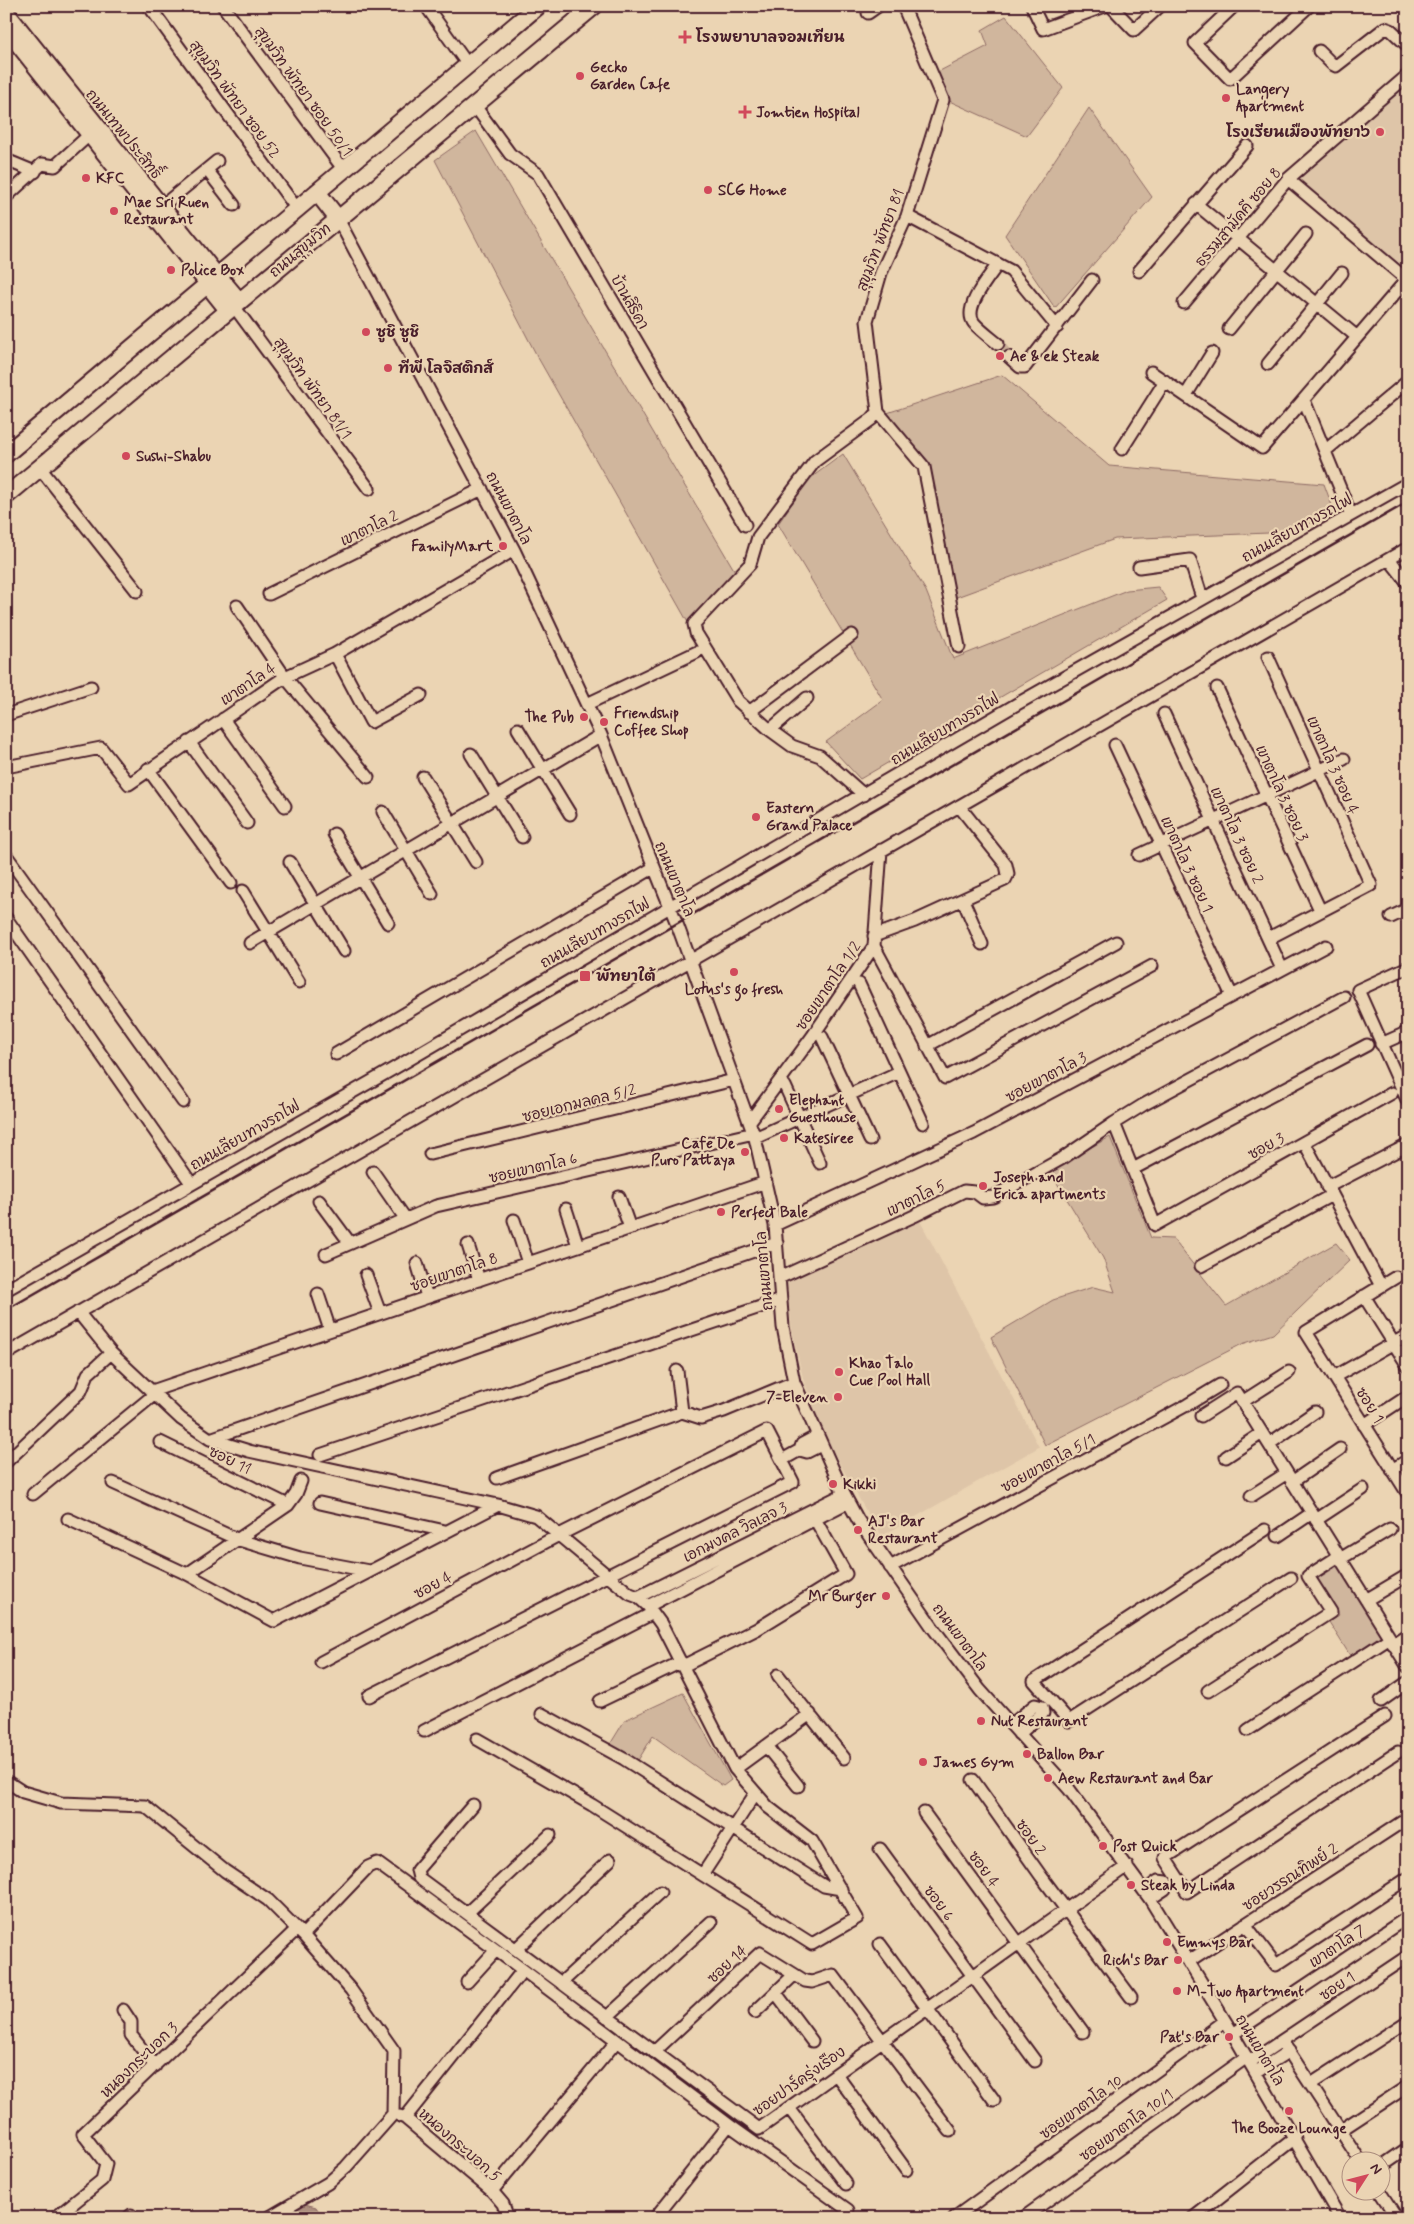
<svg xmlns="http://www.w3.org/2000/svg" width="1414" height="2224" font-family="Mynerve,'Playpen Sans Thai',sans-serif">
	<style>
		.built { fill: #dec5a8 }
		.green { fill: #d0b69d; stroke: #8d6a64 }
		.water { fill: #ae8f7f; stroke: #86625d }
		.lines { fill: none; stroke-linecap: round; stroke-linejoin: round }
		.minor-tunnel { stroke: #cbb098; stroke-width: 11; stroke-dasharray: 11 5.5; stroke-linecap: butt }
		.minor-casing { stroke: #4a1f2b; stroke-width: 15 }
		.major-casing { stroke: #4a1f2b; stroke-width: 18 }
		.highway-casing { stroke: #4a1f2b; stroke-width: 20 }
		.minor { stroke: #ebd4b3; stroke-width: 11 }
		.major { stroke: #ebd4b3; stroke-width: 14 }
		.highway { stroke: #ebd4b3; stroke-width: 16 }
		.rail { stroke: #4a1f2b; stroke-width: 2.5 }
		.poi-dot { fill: #d1495b; stroke: #ebd4b3; stroke-width: 2 }
		.labels { text-anchor: middle; stroke-width: 4.5; stroke-linejoin: round; paint-order: stroke }
		.poi-label { font-size: 15px; font-weight: bold; fill: #4a1f2b; stroke: #ebd4b3; text-anchor: start }
		.street-label { font-size: 15px; fill: #4a1f2b; stroke: #ebd4b3 }
	</style>
	<rect width="100%" height="100%" fill="#ebd4b3"/>
	<filter id="ink" filterUnits="userSpaceOnUse"><feTurbulence type="fractalNoise" baseFrequency=".02" numOctaves="2"/><feDisplacementMap in="SourceGraphic" scale="10" xChannelSelector="R" yChannelSelector="G"/><feConvolveMatrix kernelMatrix="1 2 1 2 8 2 1 2 1" color-interpolation-filters="sRGB"/></filter>
	<g filter="url(#ink)">
		<path class="built" d="M 1408,82 L 1408,266 L 1406,268 L 1295,182 Z
			M 918,1217 L 1039,1447 L 882,1536 L 871,1520 L 824,1435 L 803,1378 L 792,1331 L 786,1279 Z"/>
		<path class="green" d="M 1006,16 L 1063,88 L 1027,136 L 947,100 L 934,74 L 988,46 L 982,30 Z
			M 1089,108 L 1152,197 L 1055,308 L 1005,235 Z
			M 476,131 L 736,573 L 690,626 L 537,356 L 435,160 Z
			M 1002,375 L 1109,466 L 1324,484 L 1334,511 L 1295,532 L 1115,539 L 951,599 L 929,462 L 884,414 Z
			M 843,454 L 926,591 L 953,659 L 1127,590 L 1158,587 L 1167,600 L 860,779 L 826,742 L 883,700 L 778,524 L 808,480 Z
			M 1110,1137 L 1151,1238 L 1173,1239 L 1226,1306 L 1336,1243 L 1350,1260 L 1273,1334 L 1242,1344 L 1045,1445 L 991,1337 L 1053,1300 L 1093,1287 L 1115,1292 L 1103,1258 L 1049,1170 Z
			M 1339,1565 L 1383,1637 L 1351,1657 L 1329,1622 L 1339,1615 L 1317,1579 Z
			M 683,1693 L 731,1780 L 723,1786 L 653,1736 L 637,1762 L 609,1746 L 625,1720 Z"/>
		<path class="water" d="M 305,2204 L 316,2207 L 323,2218 L 284,2218 Z"/>
		<g class="lines">
			<path class="minor-tunnel" d="M 998,344 L 1009,357"/>
			<defs>
				<path id="minor" d="M 149,6 L 297,209
					M 223,6 L 344,170
					M 426,6 L 468,65
					M 1032,6 L 1043,29 L 1105,6
					M 1111,6 L 1134,30 L 1160,6
					M 1234,6 L 1195,43 L 1230,79 L 1309,6
					M 868,13 L 878,6
					M 1319,51 L 1332,64 L 1336,66 L 1385,28 L 1391,30 L 1408,46
					M 475,106 L 510,154 L 538,174 L 745,525
					M 6,160 L 35,172
					M 207,170 L 234,205
					M 1288,179 L 1406,279
					M 6,197 L 42,164 L 55,166 L 88,136
					M 1196,204 L 1356,336
					M 162,206 L 217,161
					M 907,216 L 1011,271 L 1057,327
					M 338,219 L 514,550 L 601,735 L 677,924 L 755,1138 L 775,1225 L 783,1327 L 794,1382 L 844,1494 L 858,1520 L 933,1628 L 980,1690 L 1069,1789 L 1150,1899 L 1233,2034 L 1340,2218
					M 998,264 C 989,277 962,308 974,323 C 981,331 991,338 998,344
					M 1139,271 L 1247,146
					M 1184,303 L 1288,179 L 1408,75
					M 233,305 L 369,489
					M 1229,329 L 1306,234
					M 1009,357 L 1020,367 L 1025,367 L 1092,280
					M 1268,364 L 1342,273
					M 1151,372 L 1262,448 L 1408,278
					M 1186,395 L 1212,353
					M 1304,400 L 1351,515
					M 878,412 L 924,467 L 959,647
					M 1122,449 L 1165,381
					M 1325,451 L 1408,381
					M 40,468 L 137,591
					M 1389,559 L 1408,583
					M 1139,567 L 1190,560 L 1202,598
					M 269,594 L 482,489
					M 237,606 L 285,677 L 368,777
					M 335,654 L 371,722 L 421,695
					M 1268,657 L 1371,885 L 1269,938
					M 1217,688 L 1320,910
					M 587,704 L 697,652
					M 749,712 L 852,635
					M 1164,714 L 1282,969
					M 6,715 L 91,687
					M 223,719 L 285,806
					M 518,729 L 570,814
					M 770,730 L 807,698
					M 189,742 L 247,823
					M 1115,745 L 1232,996
					M 471,754 L 522,837
					M 6,767 L 101,748 L 129,784 L 285,677 L 335,654 L 514,550
					M 148,769 L 231,883
					M 423,777 L 476,862
					M 864,795 L 820,756 L 792,746 L 770,730 L 738,701 L 696,633 L 694,624 L 750,564 L 758,537 L 815,461 L 872,419 L 878,412 L 867,321 L 881,273 L 907,216 L 943,100 L 903,6
					M 383,812 L 432,894
					M 334,834 L 388,923
					M 6,855 L 183,1102
					M 1139,855 L 1344,759
					M 290,862 L 344,951
					M 243,891 L 299,982
					M 963,900 L 982,944
					M 1391,917 L 1408,909
					M 6,918 L 191,1183
					M 874,936 L 915,921 L 1005,880 L 1008,874 L 1006,865 L 959,806
					M 250,943 L 601,735
					M 874,946 L 945,1078 L 1152,966
					M 1408,967 L 1358,990 L 1408,1102
					M 859,984 L 923,1123
					M 822,1037 L 870,1140
					M 1381,1044 L 1408,1032
					M 927,1046 L 1116,942
					M 336,1054 L 653,868
					M 785,1086 L 820,1163
					M 750,1121 L 812,1037 L 874,946 L 881,850
					M 1114,1123 L 1155,1225 L 1392,1093
					M 755,1138 L 899,1072
					M 1304,1142 L 1381,1286
					M 430,1154 L 734,1080
					M 1133,1169 L 1367,1045
					M 373,1172 L 405,1218
					M 1327,1187 L 1408,1145
					M 619,1197 L 630,1228
					M 319,1201 L 350,1243
					M 566,1209 L 578,1246
					M 514,1220 L 528,1263
					M 775,1225 L 974,1133 L 1326,946
					M 468,1245 L 479,1280
					M 326,1254 L 436,1206 L 754,1133
					M 417,1263 L 427,1297
					M 1201,1266 L 1332,1195
					M 366,1275 L 380,1313
					M 1396,1277 L 1306,1332 L 1408,1494
					M 779,1278 L 914,1216 L 964,1191 L 975,1192 L 983,1198 L 993,1197 L 1063,1158 L 1114,1123 L 1143,1105 L 1344,997
					M 6,1290 L 393,1069 L 1017,704 L 1408,483
					M 318,1294 L 330,1330
					M 1364,1296 L 1408,1366
					M 78,1312 L 111,1353 L 181,1419 L 210,1439 L 249,1451 L 498,1505 L 536,1516 L 608,1576 L 630,1594 L 638,1597 L 648,1606 L 661,1624 L 735,1769 L 768,1807 L 812,1841 L 857,1918 L 812,1944 L 592,1805 L 477,1739
					M 6,1354 L 1408,548
					M 677,1371 L 682,1412
					M 1334,1377 L 1408,1335
					M 152,1391 L 766,1182
					M 1242,1402 L 1289,1372
					M 1201,1416 L 1237,1393 L 1408,1667
					M 1364,1425 L 1408,1396
					M 210,1439 L 777,1243
					M 160,1442 L 288,1505
					M 1269,1444 L 1315,1412
					M 800,1450 L 807,1452 L 821,1445
					M 320,1455 L 781,1300
					M 1226,1457 L 1262,1433
					M 782,1460 L 800,1450 L 802,1444 L 817,1436
					M 6,1462 L 81,1391 L 88,1374 L 111,1353
					M 1392,1470 L 1408,1460
					M 497,1478 L 682,1412 L 701,1418 L 724,1411 L 794,1382
					M 1292,1482 L 1340,1449
					M 113,1483 L 239,1540 L 300,1558 L 369,1571
					M 33,1494 L 155,1394
					M 1251,1496 L 1287,1473
					M 320,1503 L 445,1531
					M 68,1519 L 187,1574 L 274,1621 L 498,1505
					M 1316,1520 L 1363,1489
					M 1265,1530 L 1034,1681 L 1069,1721 L 1291,1578
					M 1278,1536 L 1312,1513
					M 1340,1559 L 1390,1529
					M 890,1567 L 1187,1405 L 1220,1385
					M 187,1574 L 288,1505 L 296,1494 L 301,1481
					M 638,1597 L 844,1494
					M 1366,1600 L 1408,1575
					M 648,1606 L 848,1502
					M 1393,1644 L 1408,1634
					M 321,1662 L 559,1535 L 767,1431 L 793,1482 L 369,1696
					M 683,1666 L 757,1629 L 846,1574 L 815,1519
					M 778,1675 L 844,1758
					M 1208,1691 L 1331,1612 L 1308,1576 L 1339,1556
					M 600,1701 L 681,1662
					M 1381,1701 L 1408,1682
					M 542,1714 L 624,1759 L 824,1886 L 841,1889
					M 1385,1716 L 1165,1858 L 1187,1892 L 1398,1752
					M 1011,1725 L 1035,1705 L 1042,1707
					M 1248,1730 L 1390,1638
					M 424,1731 L 653,1613
					M 1019,1734 L 1043,1713 L 1042,1707
					M 766,1746 L 798,1786
					M 735,1769 L 810,1714
					M 973,1780 L 1041,1876 L 1131,1997
					M 6,1781 L 23,1792 L 61,1803 L 145,1806 L 225,1871 L 268,1900 L 303,1935 L 351,1990 L 394,2051 L 393,2114
					M 473,1805 L 417,1870 L 419,1878 L 759,2129 L 1127,1866
					M 924,1813 L 1083,2032
					M 880,1849 L 1035,2061
					M 703,1874 L 755,1794
					M 1144,1891 L 1158,1881 L 1166,1882 L 1165,1889 L 1150,1899
					M 467,1913 L 550,1835
					M 1245,1924 L 1276,1965 L 1408,1878
					M 303,1935 L 368,1867 L 377,1863 L 496,1950 L 467,1982
					M 880,1944 L 994,2100
					M 516,1949 L 610,1860
					M 1189,1961 L 1408,1818
					M 523,1970 L 729,2125
					M 561,1983 L 660,1892
					M 776,1993 L 812,2041
					M 123,2010 L 131,2022 L 131,2035 L 155,2066
					M 755,2012 L 794,1975
					M 607,2017 L 711,1922
					M 1233,2034 L 1408,1917
					M 1282,2041 L 1361,2162
					M 654,2052 L 760,1953 L 805,1981 L 812,1982 L 833,1975 L 950,2131
					M 1250,2062 L 1408,1956
					M 1256,2072 L 1289,2051
					M 836,2074 L 906,2170
					M 1311,2084 L 1408,2021
					M 789,2108 L 846,2184
					M 400,2116 L 405,2118 L 492,2191 L 503,2204 L 508,2218
					M 405,2118 L 523,1970 L 496,1950
					M 1341,2130 L 1408,2086
					M 1382,2166 L 1408,2148
					M 492,2191 L 616,2042
					M 1380,2192 L 1397,2218
					M 55,2218 L 102,2180 L 106,2164 L 83,2134 L 297,1929
					M 128,2218 L 131,2215
					M 268,2218 L 328,2183 L 346,2167 L 393,2114
					M 655,2218 L 729,2125 L 848,2210
					M 954,2218 L 1225,2021
					M 1023,2218 L 1247,2057
					M 1193,2218 L 1295,2138"/>
				<path id="major" d="M 6,11 L 218,276
					M 6,30 L 208,285"/>
				<path id="highway" d="M 317,192 L 338,219
					M 218,276 L 239,301
					M 208,285 L 228,310
					M 6,454 L 538,6
					M 6,496 L 594,6"/>
			</defs>
			<use href="#minor" class="minor-casing"/>
			<use href="#major" class="major-casing"/>
			<use href="#highway" class="highway-casing"/>
			<use href="#minor" class="minor"/>
			<use href="#major" class="major"/>
			<use href="#highway" class="highway"/>
			<path class="rail" d="M 6,1310 L 1408,502"/>
		</g>
	</g>
	<g class="poi-dot">
		<path d="M682.5 29.5h5v5h5v5h-5v5h-5v-5h-5v-5h5z"/>
		<circle cx="580" cy="76" r="5"/>
		<circle cx="1226" cy="98" r="5"/>
		<path d="M742.5 104.5h5v5h5v5h-5v5h-5v-5h-5v-5h5z"/>
		<circle cx="1380" cy="132" r="5"/>
		<circle cx="86" cy="178" r="5"/>
		<circle cx="708" cy="190" r="5"/>
		<circle cx="114" cy="211" r="5"/>
		<circle cx="171" cy="270" r="5"/>
		<circle cx="366" cy="332" r="5"/>
		<circle cx="1000" cy="356" r="5"/>
		<circle cx="388" cy="368" r="5"/>
		<circle cx="126" cy="456" r="5"/>
		<circle cx="503" cy="546" r="5"/>
		<circle cx="584" cy="717" r="5"/>
		<circle cx="604" cy="722" r="5"/>
		<circle cx="756" cy="817" r="5"/>
		<circle cx="734" cy="972" r="5"/>
		<rect x="579" y="970" width="12" height="12" rx="2.5"/>
		<circle cx="779" cy="1109" r="5"/>
		<circle cx="784" cy="1138" r="5"/>
		<circle cx="745" cy="1152" r="5"/>
		<circle cx="983" cy="1186" r="5"/>
		<circle cx="721" cy="1212" r="5"/>
		<circle cx="839" cy="1372" r="5"/>
		<circle cx="838" cy="1397" r="5"/>
		<circle cx="833" cy="1484" r="5"/>
		<circle cx="858" cy="1530" r="5"/>
		<circle cx="886" cy="1596" r="5"/>
		<circle cx="981" cy="1721" r="5"/>
		<circle cx="1027" cy="1754" r="5"/>
		<circle cx="923" cy="1762" r="5"/>
		<circle cx="1048" cy="1778" r="5"/>
		<circle cx="1103" cy="1846" r="5"/>
		<circle cx="1131" cy="1885" r="5"/>
		<circle cx="1167" cy="1942" r="5"/>
		<circle cx="1178" cy="1960" r="5"/>
		<circle cx="1177" cy="1991" r="5"/>
		<circle cx="1229" cy="2037" r="5"/>
		<circle cx="1289" cy="2111" r="5"/>
	</g>
	<g class="labels">
		<g class="poi-label">
			<text x="696" y="42">โรงพยาบาลจอมเทียน</text>
			<text x="590" y="72">Gecko<tspan x="590" dy="17">Garden Cafe</tspan></text>
			<text x="1236" y="94">Langery<tspan x="1236" dy="17">Apartment</tspan></text>
			<text x="756" y="117">Jomtien Hospital</text>
			<text x="1370" y="137" text-anchor="end">โรงเรียนเมืองพัทยา๖</text>
			<text x="96" y="183">KFC</text>
			<text x="718" y="195">SCG Home</text>
			<text x="124" y="207">Mae Sri Ruen<tspan x="124" dy="17">Restaurant</tspan></text>
			<text x="181" y="275">Police Box</text>
			<text x="376" y="337">ซูชิ ซูชิ</text>
			<text x="1010" y="361">Ae &amp; ek Steak</text>
			<text x="398" y="373">ทีพี โลจิสติกส์</text>
			<text x="136" y="461">Sushi-Shabu</text>
			<text x="493" y="551" text-anchor="end">FamilyMart</text>
			<text x="614" y="718">Friendship<tspan x="614" dy="17">Coffee Shop</tspan></text>
			<text x="574" y="722" text-anchor="end">The Pub</text>
			<text x="766" y="813">Eastern<tspan x="766" dy="17">Grand Palace</tspan></text>
			<text x="596" y="981">พัทยาใต้</text>
			<text x="734" y="994" text-anchor="middle">Lotus's go fresh</text>
			<text x="789" y="1105">Elephant<tspan x="789" dy="17">Guesthouse</tspan></text>
			<text x="794" y="1143">Katesiree</text>
			<text x="735" y="1148" text-anchor="end">Cafe De<tspan x="735" dy="17">Puro Pattaya</tspan></text>
			<text x="993" y="1182">Joseph and<tspan x="993" dy="17">Erica apartments</tspan></text>
			<text x="731" y="1217">Perfect Bale</text>
			<text x="849" y="1368">Khao Talo<tspan x="849" dy="17">Cue Pool Hall</tspan></text>
			<text x="828" y="1402" text-anchor="end">7-Eleven</text>
			<text x="843" y="1489">Kikki</text>
			<text x="868" y="1526">AJ's Bar<tspan x="868" dy="17">Restaurant</tspan></text>
			<text x="876" y="1601" text-anchor="end">Mr Burger</text>
			<text x="991" y="1726">Nut Restaurant</text>
			<text x="1037" y="1759">Ballon Bar</text>
			<text x="933" y="1767">James Gym</text>
			<text x="1058" y="1783">Aew Restaurant and Bar</text>
			<text x="1113" y="1851">Post Quick</text>
			<text x="1141" y="1890">Steak by Linda</text>
			<text x="1177" y="1947">Emmys Bar</text>
			<text x="1168" y="1965" text-anchor="end">Rich's Bar</text>
			<text x="1187" y="1996">M-Two Apartment</text>
			<text x="1219" y="2042" text-anchor="end">Pat's Bar</text>
			<text x="1289" y="2133" text-anchor="middle">The Booze Lounge</text>
		</g>
		<g class="street-label">
			<text transform="translate(304 91) rotate(54)" y="5">สุขุมวิท พัทยา ซอย 50/1</text>
			<text transform="translate(235 99) rotate(54)" y="5">สุขุมวิท พัทยา ซอย 52</text>
			<text transform="translate(124 134) rotate(51)" y="5">ถนนเทพประสิทธิ์</text>
			<text transform="translate(1238 217) rotate(-50)" y="5">ธรรมสามัคคี ซอย 8</text>
			<text transform="translate(880 240) rotate(-69)" y="5">สุขุมวิท พัทยา 81</text>
			<text transform="translate(300 250) rotate(-40)" y="5">ถนนสุขุมวิท</text>
			<text transform="translate(630 302) rotate(60)" y="5">บ้านสิริคา</text>
			<text transform="translate(313 388) rotate(54)" y="5">สุขุมวิท พัทยา 81/1</text>
			<text transform="translate(509 508) rotate(62)" y="5">ถนนเขาตาโล</text>
			<text transform="translate(369 528) rotate(-26)" y="5">เขาตาโล 2</text>
			<text transform="translate(1297 528) rotate(-29)" y="5">ถนนเลียบทางรถไฟ</text>
			<text transform="translate(248 684) rotate(-34)" y="5">เขาตาโล 4</text>
			<text transform="translate(945 729) rotate(-31)" y="5">ถนนเลียบทางรถไฟ</text>
			<text transform="translate(1333 765) rotate(66)" y="5">เขาตาโล 3 ซอย 4</text>
			<text transform="translate(1282 793) rotate(65)" y="5">เขาตาโล 3 ซอย 3</text>
			<text transform="translate(1237 835) rotate(65)" y="5">เขาตาโล 3 ซอย 2</text>
			<text transform="translate(1187 864) rotate(65)" y="5">เขาตาโล 3 ซอย 1</text>
			<text transform="translate(675 879) rotate(67)" y="5">ถนนเขาตาโล</text>
			<text transform="translate(595 933) rotate(-30)" y="5">ถนนเลียบทางรถไฟ</text>
			<text transform="translate(828 986) rotate(-56)" y="5">ซอยเขาตาโล 1/2</text>
			<text transform="translate(1046 1077) rotate(-28)" y="5">ซอยเขาตาโล 3</text>
			<text transform="translate(579 1103) rotate(-14)" y="5">ซอยเอกมลคล 5/2</text>
			<text transform="translate(245 1135) rotate(-30)" y="5">ถนนเลียบทางรถไฟ</text>
			<text transform="translate(1266 1146) rotate(-29)" y="5">ซอย 3</text>
			<text transform="translate(533 1168) rotate(-13)" y="5">ซอยเขาตาโล 6</text>
			<text transform="translate(916 1198) rotate(-26)" y="5">เขาตาโล 5</text>
			<text transform="translate(764 1271) rotate(-95)" y="5">ถนนเขาตาโล</text>
			<text transform="translate(454 1272) rotate(-19)" y="5">ซอยเขาตาโล 8</text>
			<text transform="translate(1370 1405) rotate(58)" y="5">ซอย 1</text>
			<text transform="translate(230 1460) rotate(26)" y="5">ซอย 11</text>
			<text transform="translate(1048 1463) rotate(-29)" y="5">ซอยเขาตาโล 5/1</text>
			<text transform="translate(735 1532) rotate(-27)" y="5">เอกมงคล วิลเลจ 3</text>
			<text transform="translate(433 1585) rotate(-28)" y="5">ซอย 4</text>
			<text transform="translate(960 1637) rotate(53)" y="5">ถนนเขาตาโล</text>
			<text transform="translate(1031 1837) rotate(55)" y="5">ซอย 2</text>
			<text transform="translate(984 1869) rotate(54)" y="5">ซอย 4</text>
			<text transform="translate(1290 1877) rotate(-33)" y="5">ซอยวรรณทิพย์ 2</text>
			<text transform="translate(939 1903) rotate(54)" y="5">ซอย 6</text>
			<text transform="translate(1337 1946) rotate(-34)" y="5">เขาตาโล 7</text>
			<text transform="translate(727 1964) rotate(-43)" y="5">ซอย 14</text>
			<text transform="translate(1337 1986) rotate(-34)" y="5">ซอย 1</text>
			<text transform="translate(1260 2050) rotate(59)" y="5">ถนนเขาตาโล</text>
			<text transform="translate(139 2060) rotate(-44)" y="5">หนองกระบอก 3</text>
			<text transform="translate(799 2081) rotate(-35)" y="5">ซอยปาร์ครุ่งเรือง</text>
			<text transform="translate(1081 2107) rotate(-36)" y="5">ซอยเขาตาโล 10</text>
			<text transform="translate(1126 2125) rotate(-36)" y="5">ซอยเขาตาโล 10/1</text>
			<text transform="translate(460 2145) rotate(41)" y="5">หนองกระบอก 5</text>
		</g>
	</g>
	<rect width="1414" height="2224" fill="none" stroke="#ebd4b3" stroke-width="25"/>
	<rect x="12" y="12" width="1389" height="2199" fill="none" stroke="#4a1f2b" stroke-width="2" filter="url(#ink)"/>
	<g transform="translate(1366 2176) rotate(54)"><circle r="24" fill="#ebd4b3" stroke="#ab8c7d"/>
	<path d="M0-4L9 19L0 12L-9 19Z" fill="#d1495b"/>
	<text y="-8" font-size="14" font-weight="bold" text-anchor="middle" fill="#4a1f2b">N</text>
	</g>
</svg>
